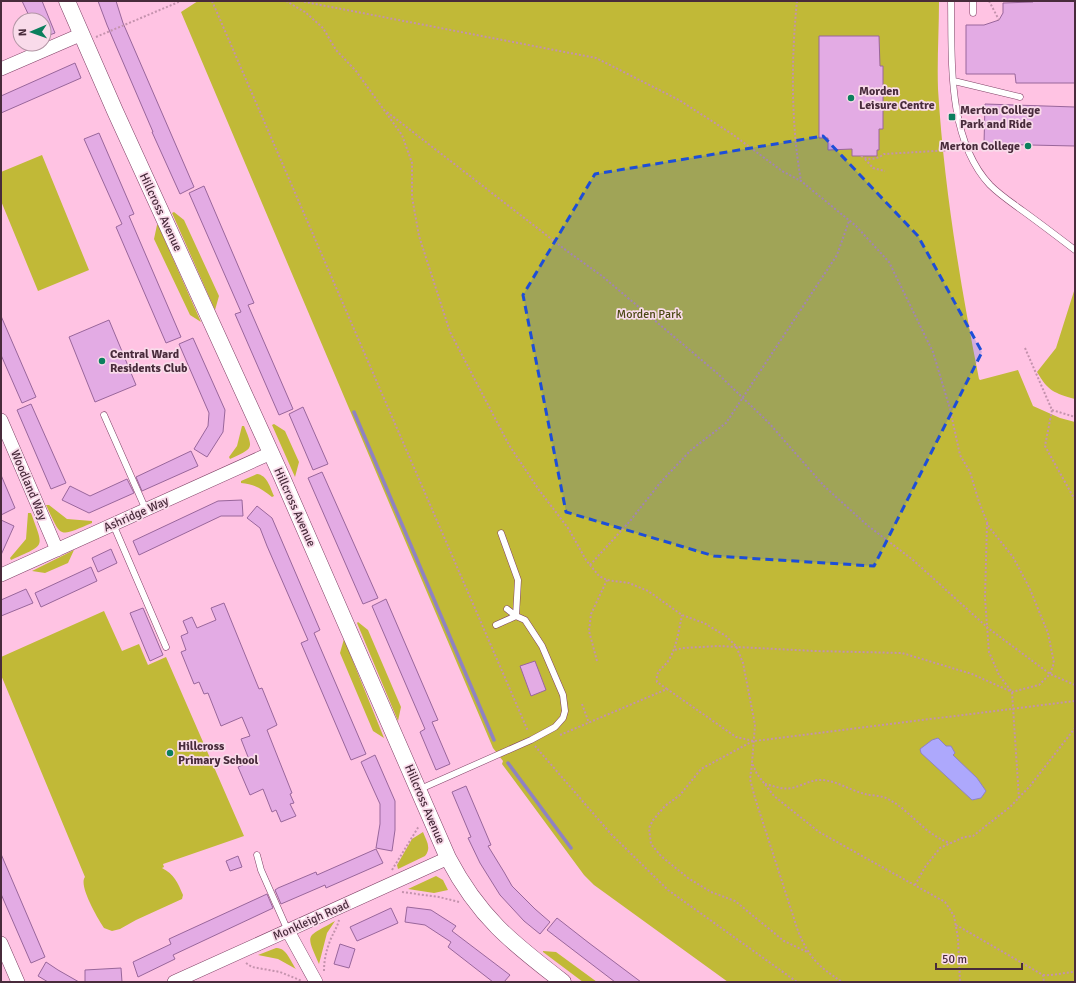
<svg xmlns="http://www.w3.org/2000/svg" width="1076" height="983" font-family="Signika,sans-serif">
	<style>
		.green { fill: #c1b937 }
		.water { fill: #ada8fc; stroke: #8f82c2 }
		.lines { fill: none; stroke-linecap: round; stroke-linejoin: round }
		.stream { stroke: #8f82c2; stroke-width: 3.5 }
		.building { fill: #e3abe4; stroke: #99669b }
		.service-casing { stroke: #7f4065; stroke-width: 7 }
		.minor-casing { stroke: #7f4065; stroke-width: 14 }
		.tertiary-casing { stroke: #7f4065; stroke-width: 17 }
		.path { stroke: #c492ad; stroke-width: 2; stroke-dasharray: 2 2; stroke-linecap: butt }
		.service { stroke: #fff; stroke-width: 6 }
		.minor { stroke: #fff; stroke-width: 13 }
		.tertiary { stroke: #fff; stroke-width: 16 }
		.marked { fill: #1d4ed8; fill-opacity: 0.2; stroke: #1d4ed8; stroke-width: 3; stroke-dasharray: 8 5; stroke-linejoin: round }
		.poi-dot { fill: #0a7f5d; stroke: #f9dbea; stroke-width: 1.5 }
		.labels { text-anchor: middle; stroke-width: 3.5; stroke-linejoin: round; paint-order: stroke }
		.poi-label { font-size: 12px; font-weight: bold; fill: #482b3b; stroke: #f9dbea; text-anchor: start }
		.street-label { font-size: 12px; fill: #482b3b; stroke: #f9dbea }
		.park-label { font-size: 12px; fill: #4a4712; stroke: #f9dbea }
	</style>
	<rect width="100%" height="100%" fill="#ffc3e3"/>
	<path class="green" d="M 198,1 L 939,1 C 939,30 937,60 938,89 C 944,187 960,283 979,379 L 980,380 L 1018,370 L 1033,406 L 1060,418 L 1075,422 L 1075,982 L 728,982 L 594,885 L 584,875 L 502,764 L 503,761 L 493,748 L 181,12 Z
		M 42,155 L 89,270 L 38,291 L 1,201 L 1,172 Z
		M 174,212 L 184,220 L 219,296 L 215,310 L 172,213 Z
		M 157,225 L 158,225 L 201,322 L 190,315 L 154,239 Z
		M 1075,288 L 1075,399 C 1054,393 1048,391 1037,372 L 1056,348 Z
		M 274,424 L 285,431 L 299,462 L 295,477 L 272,425 Z
		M 242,426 L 244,426 C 254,450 253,448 230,459 L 229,457 L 237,446 Z
		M 257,474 C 267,475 270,487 274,496 L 272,497 C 262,489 254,484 241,483 L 241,481 Z
		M 46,505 L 49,505 L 67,519 L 92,521 L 92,523 C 58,537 62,539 46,505 Z
		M 28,513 L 31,513 C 44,549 46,544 11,560 L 10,558 L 26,539 Z
		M 74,550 L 68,563 L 45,573 L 32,571 Z
		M 104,611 L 122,651 L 139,644 L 148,665 L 166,657 L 244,836 L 163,864 L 164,867 L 162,868 C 174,874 178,883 183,895 L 182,899 L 136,920 L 120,929 L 112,931 L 104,928 C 98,919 78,885 85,877 L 1,675 L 1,657 Z
		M 358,622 L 368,630 L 401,707 L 398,721 L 357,623 Z
		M 344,639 L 384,738 L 373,731 L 340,653 Z
		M 423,832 C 426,840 432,848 425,856 L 398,869 L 397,865 L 412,839 Z
		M 436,876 L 443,880 L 448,890 L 434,893 L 408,889 Z
		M 335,921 L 327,933 L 319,964 C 305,932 306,938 335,921 Z
		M 276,948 C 286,947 291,962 296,969 L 278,959 L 258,955 Z
		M 543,951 L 556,952 L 597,982 L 583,982 L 543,952 Z"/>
	<path class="water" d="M 938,738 L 946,746 L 951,746 L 955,753 L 953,755 L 977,778 L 986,791 L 981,798 L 972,800 L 921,753 L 920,749 L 932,740 Z"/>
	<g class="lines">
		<path class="stream" d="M 354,412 L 494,740
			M 508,763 L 571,848"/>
	</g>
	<path class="building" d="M 22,1 L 42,1 L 55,33 L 44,37 L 44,20 L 31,20 Z
		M 98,1 L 116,1 L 123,23 L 194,187 L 180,194 L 152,132 L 153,132 L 107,25 Z
		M 1033,1 L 1075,1 L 1075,83 L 1016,83 L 1015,74 L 966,74 L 966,25 L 984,25 L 999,20 L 1003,13 L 1003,3 L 1033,2 Z
		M 819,36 L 879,36 L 880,66 L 883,66 L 883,129 L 879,129 L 879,150 L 877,150 L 877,156 L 852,156 L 852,149 L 828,150 L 828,138 L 819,138 Z
		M 75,63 L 81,78 L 1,113 L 1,96 Z
		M 985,104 L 1075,107 L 1075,146 L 984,144 Z
		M 99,133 L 134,214 L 129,216 L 181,337 L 166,343 L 116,227 L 122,224 L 84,139 Z
		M 204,186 L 254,303 L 248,305 L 293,409 L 279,415 L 235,314 L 241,312 L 189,193 Z
		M 1,316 L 36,397 L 22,403 L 1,355 Z
		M 109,320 L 136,385 L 95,402 L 69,337 Z
		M 193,338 L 225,410 L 223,432 L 207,457 L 194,449 L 208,426 L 209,413 L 179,344 Z
		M 31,404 L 66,483 L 51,489 L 17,410 Z
		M 303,407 L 328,464 L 313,470 L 289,414 Z
		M 191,451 L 198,466 L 142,491 L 136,477 Z
		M 322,472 L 378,598 L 363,604 L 308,478 Z
		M 1,475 L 15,508 L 1,515 Z
		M 127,479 L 134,493 L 89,513 L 62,500 L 70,486 L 90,496 Z
		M 242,500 L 243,516 L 221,516 L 139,555 L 133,541 L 218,501 Z
		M 257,506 L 272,518 L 320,630 L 314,633 L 366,754 L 351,760 L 301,643 L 308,640 L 267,546 L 260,528 L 247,518 Z
		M 1,520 L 14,526 L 1,555 Z
		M 111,549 L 117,563 L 98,572 L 92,558 Z
		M 91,567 L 97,581 L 41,607 L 35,593 Z
		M 26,589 L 33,603 L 1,616 L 1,600 Z
		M 386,599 L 438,720 L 432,722 L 450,764 L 436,770 L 420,732 L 425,729 L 372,606 Z
		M 224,603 L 259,689 L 262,688 L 277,725 L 267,730 L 292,793 L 290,794 L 294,803 L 290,804 L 296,816 L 281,822 L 276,810 L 272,812 L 263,789 L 250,795 L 238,767 L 250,762 L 241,739 L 250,736 L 242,717 L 221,726 L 208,693 L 204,694 L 199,682 L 194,684 L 181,652 L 186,650 L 181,636 L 188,633 L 183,621 L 192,617 L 197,628 L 216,620 L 211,608 Z
		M 143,608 L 163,655 L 150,661 L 130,613 Z
		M 535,661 L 546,690 L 531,696 L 520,666 Z
		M 375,755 L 395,801 L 395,830 L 392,851 L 376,848 L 380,824 L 380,804 L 361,762 Z
		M 466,786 L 491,845 L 488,846 L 504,872 L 512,886 L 535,909 L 550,922 L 540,934 L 524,921 L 500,895 L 480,863 L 468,838 L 471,837 L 452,792 Z
		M 376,849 L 383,863 L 326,888 L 325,885 L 281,904 L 275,890 L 278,888 L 316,872 L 317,875 Z
		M 1,854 L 45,957 L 31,963 L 1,894 Z
		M 238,856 L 242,867 L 230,871 L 226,861 Z
		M 267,894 L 273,908 L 271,909 L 173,955 L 175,959 L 138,977 L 133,962 L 171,944 L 169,939 Z
		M 407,907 L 431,910 L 456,926 L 452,931 L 510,975 L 504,982 L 493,982 L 448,947 L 451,942 L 425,925 L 405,922 Z
		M 391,908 L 398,923 L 357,941 L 350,927 Z
		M 557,918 L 589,943 L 641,982 L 615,982 L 547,930 Z
		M 340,944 L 355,949 L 349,968 L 334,964 Z
		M 46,962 L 58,970 L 79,982 L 48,982 L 38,976 Z
		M 121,968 L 122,982 L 85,982 L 85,970 Z"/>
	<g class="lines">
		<defs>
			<path id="service" d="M 951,1 C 952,60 947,139 990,185 C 1000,195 1012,203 1023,211 C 1041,224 1058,237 1075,250
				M 973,1 L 973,13
				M 954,81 L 1020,97
				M 104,415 L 146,510
				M 113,524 L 166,647
				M 496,625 L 516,616 L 507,609
				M 418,790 L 531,740 L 555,727 L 563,718 L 565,711 L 563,695 L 542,646 L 525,620 L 516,616 L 518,580 L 501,533
				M 257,855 L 261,870 L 288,931"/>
			<path id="minor" d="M 1,69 L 82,34
				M 1,420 L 57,550
				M 1,575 L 271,453
				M 288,931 L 316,982
				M 1,943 L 18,982
				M 174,982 L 448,858"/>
			<path id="tertiary" d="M 67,1 L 115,111 L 281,475 L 448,858 C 479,917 511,942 563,982"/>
		</defs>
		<use href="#service" class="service-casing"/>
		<use href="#minor" class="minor-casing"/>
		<use href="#tertiary" class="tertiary-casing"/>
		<path class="path" d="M 212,1 L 528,731
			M 286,1 L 305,12 L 323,28 L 336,50 L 356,71 L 402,135 L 412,163 L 412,197 L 419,236 L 450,332 L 509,445 L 539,490 L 568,528 L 586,560 L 599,576 L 607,580 L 629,583 L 648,591 L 682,615 L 704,623 L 726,636 L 736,646 L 743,663 L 750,699 L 755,725 L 752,763 L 757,774 L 774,796 L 819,832 L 945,902 L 954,916 L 958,938 L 960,982
			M 300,1 L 596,58 L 679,100 L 732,134 L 782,171 L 801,181 L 856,226 L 889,262 L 933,352 L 950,409 L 960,455 L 970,472 L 979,502 L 989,527 L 1013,557 L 1029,587 L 1048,633 L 1054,663 L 1050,674 L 1039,685 L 1012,692 L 972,674 L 902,653 L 815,651 L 718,646 L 684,648 L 674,650
			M 797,1 C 791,59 791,124 801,181
			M 989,1 L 999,20
			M 96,37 L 181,1
			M 387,112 L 567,251 L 602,276 L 717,373 L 769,423 L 824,486 L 867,525 L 913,560 L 988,628 L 1050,674 L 1075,685
			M 861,156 C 868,161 878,159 884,154 L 952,150 L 958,148
			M 865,159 L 873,168 L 885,171
			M 1025,348 L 1052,410 L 1045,446 L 1075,500
			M 1052,410 L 1075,417
			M 987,523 L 985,598 L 989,652 L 999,675 L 1012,692 L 1019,799
			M 590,565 L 630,521 L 660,483 L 691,450 L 726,423 L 837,255 L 849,221
			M 597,661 L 589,631 L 591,614 L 607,580
			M 667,689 L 657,682 C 655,669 665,668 670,658 C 677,645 679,629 682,615
			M 582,704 L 589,723
			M 560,735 L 667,689 L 736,737 L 754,741 L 1075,701
			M 753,741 L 701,769 L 680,795 L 665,806 L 653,820 L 649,828 L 651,844 L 661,856 L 688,878 L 711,892 L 735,901 L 784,941 L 807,952
			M 535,746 L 611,834 L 668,890 L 797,982
			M 752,764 L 750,779 L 755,798 L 798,931 C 810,959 817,965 842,982
			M 765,784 C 774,786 782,790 792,788 C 801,786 809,781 818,780 C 834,779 849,790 865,794 C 871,796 879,795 886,798 C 911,810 923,834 950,843
			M 392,870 L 419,826
			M 915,885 L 925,867 L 940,848 L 964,837 L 973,836 L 1010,807 L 1030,786 L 1075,728
			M 402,892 L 439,897 L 459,902
			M 956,925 L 1043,975 L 1044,982
			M 246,963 L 252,967 L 280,972 L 302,981
			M 324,971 C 324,961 326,951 330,941 C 333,933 337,928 339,920
			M 1043,975 C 1055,976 1064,972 1075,972"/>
		<use href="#service" class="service"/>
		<use href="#minor" class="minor"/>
		<use href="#tertiary" class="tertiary"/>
	</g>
	<path class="marked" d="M 823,136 L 918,236 L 982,352 L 874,566 L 714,556 L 566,512 L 523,295 L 595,174 Z"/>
	<g class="poi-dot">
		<circle cx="851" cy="98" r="4"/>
		<rect x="948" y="113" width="8" height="8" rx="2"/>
		<circle cx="1028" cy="146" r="4"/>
		<circle cx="102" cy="361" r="4"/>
		<circle cx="170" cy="753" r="4"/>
	</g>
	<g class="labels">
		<g class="poi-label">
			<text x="859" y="95">Morden<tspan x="859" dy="14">Leisure Centre</tspan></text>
			<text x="960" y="114">Merton College<tspan x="960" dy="14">Park and Ride</tspan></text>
			<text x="1020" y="150" text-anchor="end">Merton College</text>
			<text x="110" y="358">Central Ward<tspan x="110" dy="14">Residents Club</tspan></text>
			<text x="178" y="750">Hillcross<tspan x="178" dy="14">Primary School</tspan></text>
		</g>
		<g class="street-label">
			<text transform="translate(161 212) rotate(65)" y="4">Hillcross Avenue</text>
			<text transform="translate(29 485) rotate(67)" y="4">Woodland Way</text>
			<text transform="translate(295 507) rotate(66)" y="4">Hillcross Avenue</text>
			<text transform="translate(136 514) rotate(-24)" y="4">Ashridge Way</text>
			<text transform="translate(425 804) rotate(67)" y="4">Hillcross Avenue</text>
			<text transform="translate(311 920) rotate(-24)" y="4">Monkleigh Road</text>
		</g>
		<g class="park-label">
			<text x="649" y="318">Morden Park</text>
		</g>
	</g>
	<rect width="1076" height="983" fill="none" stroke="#482b3b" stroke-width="4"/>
	<g transform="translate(32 32) rotate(268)"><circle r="19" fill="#f9dbea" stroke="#b295a4"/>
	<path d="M0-3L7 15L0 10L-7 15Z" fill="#0a7f5d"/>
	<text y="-6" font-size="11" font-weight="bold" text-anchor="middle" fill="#482b3b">N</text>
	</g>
	<path d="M936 963v6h86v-6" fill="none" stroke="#482b3b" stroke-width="2"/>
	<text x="942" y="963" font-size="12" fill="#482b3b" stroke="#f9dbea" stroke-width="3" paint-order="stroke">50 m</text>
</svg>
